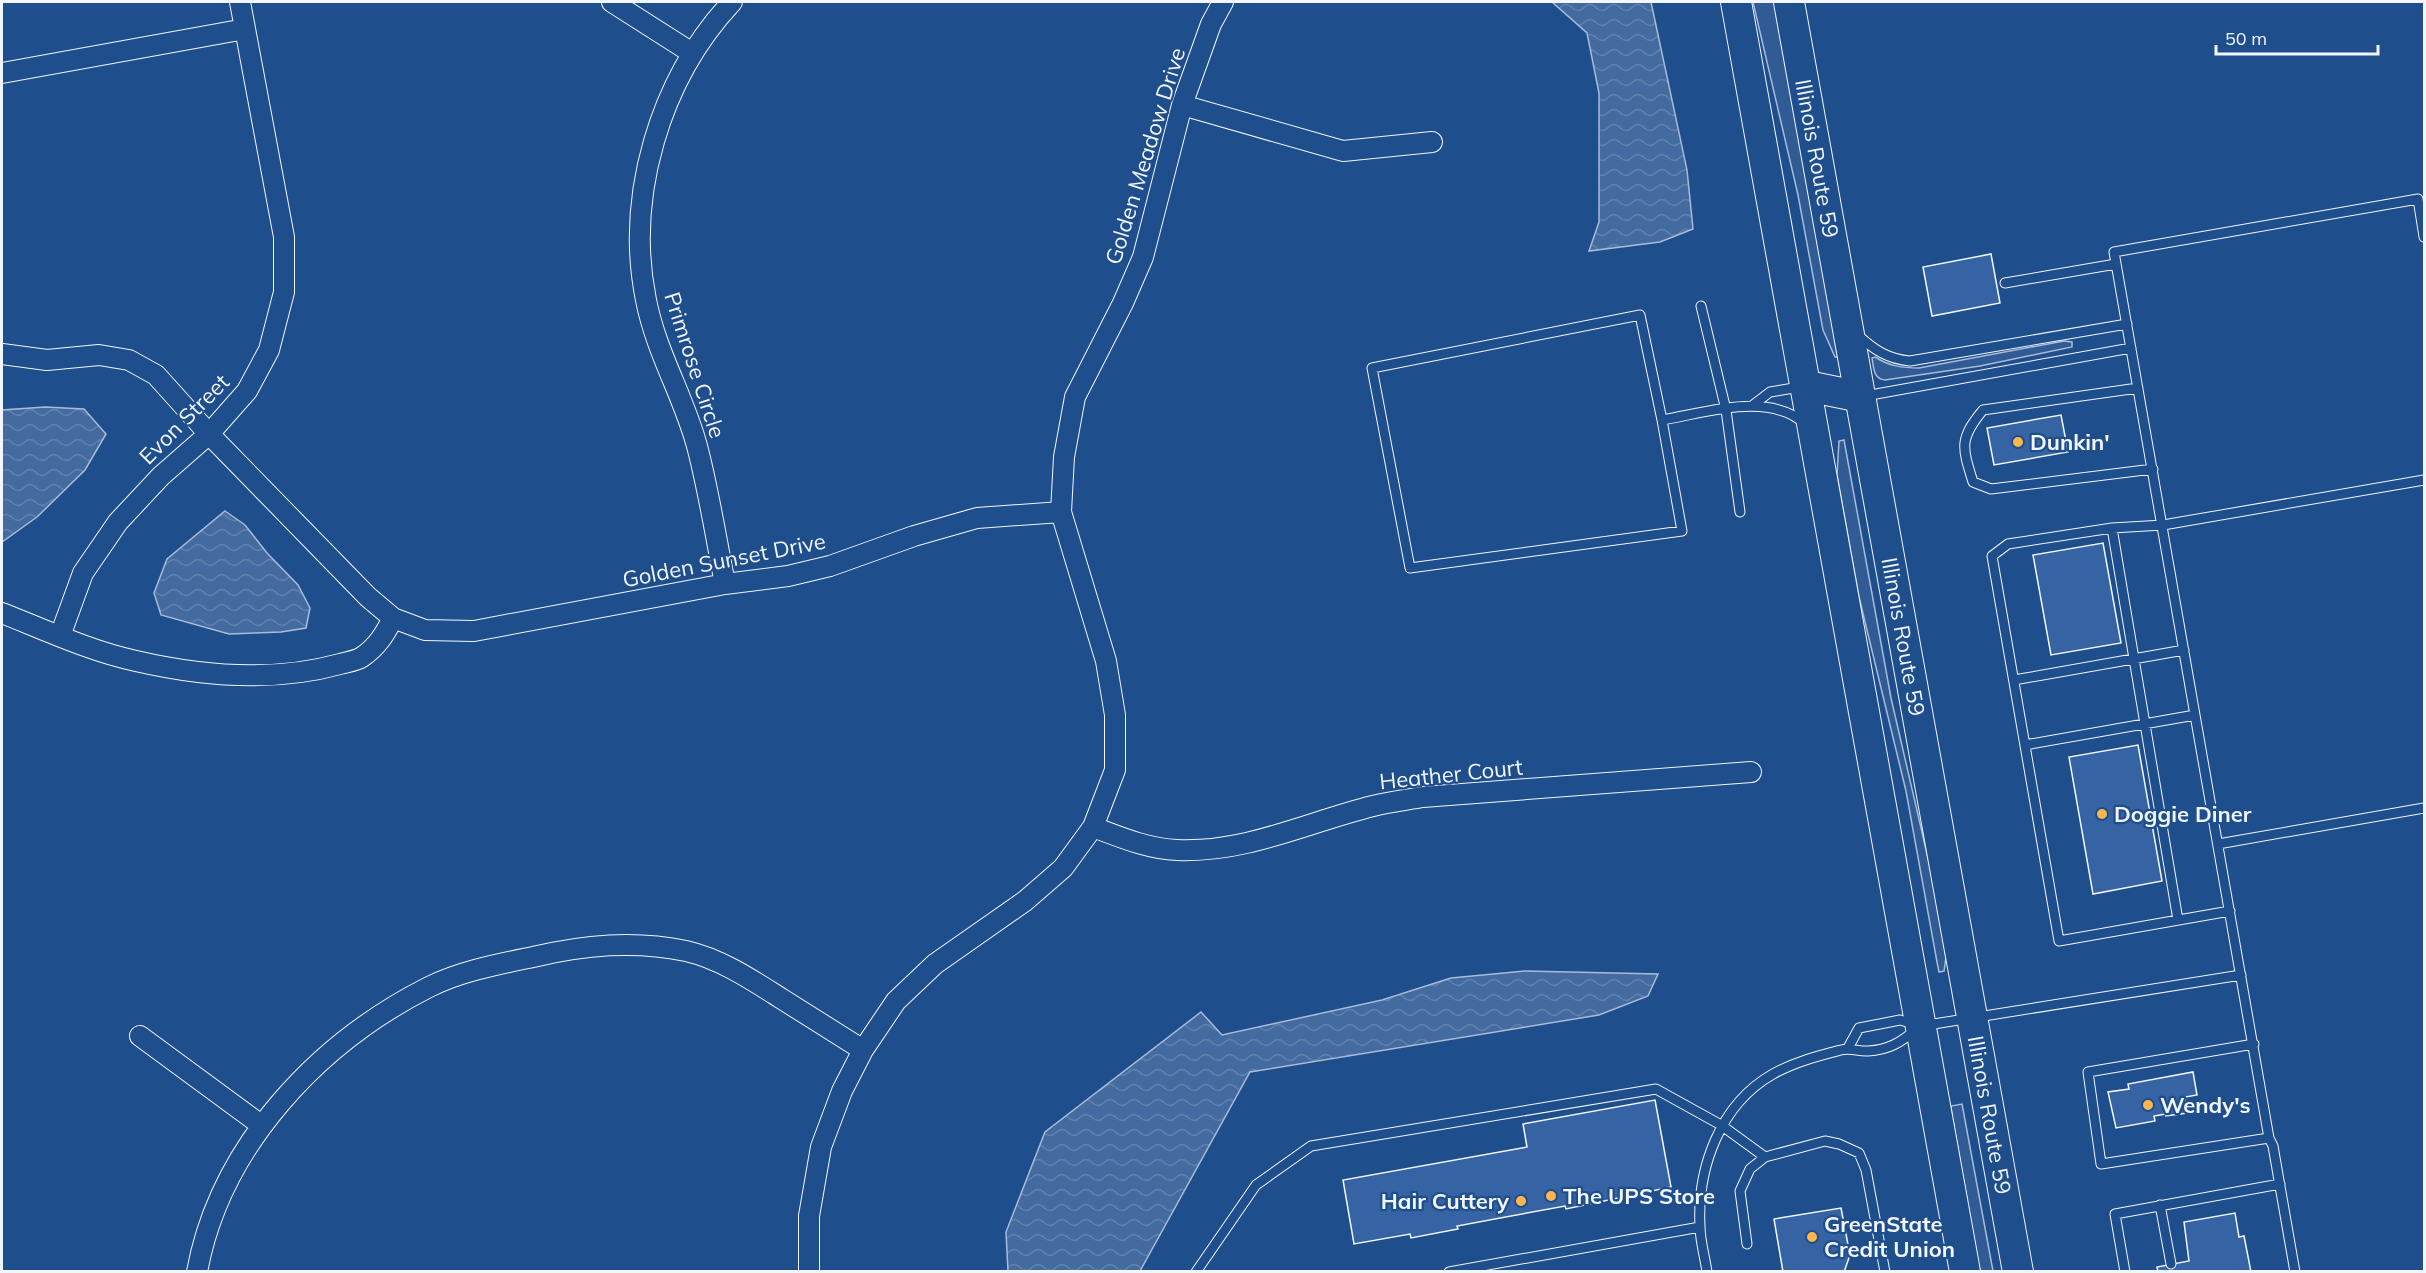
<svg xmlns="http://www.w3.org/2000/svg" width="2426" height="1273" font-family="Mulish,sans-serif">
	<style>
		.grass { fill: #305b95; stroke: #a8bbd7; stroke-width: 1.5 }
		.water { fill: url(#water-waves); stroke: #a8bbd7; stroke-width: 1.5 }
		.building { fill: #3563a3; stroke: #f2f6ff; stroke-width: 1.5 }
		.lines { fill: none; stroke-linecap: round; stroke-linejoin: round }
		.lane-casing { stroke: #f2f6ff; stroke-width: 11 }
		.street-casing { stroke: #f2f6ff; stroke-width: 22 }
		.primary-casing { stroke: #f2f6ff; stroke-width: 32 }
		.lane { stroke: #1f4e8c; stroke-width: 9 }
		.street { stroke: #1f4e8c; stroke-width: 20 }
		.primary { stroke: #1f4e8c; stroke-width: 30 }
		.poi-dot { fill: #ffb74d; stroke: #1f4e8c; stroke-width: 2 }
		.labels { text-anchor: middle; stroke-width: 4.5; stroke-linejoin: round; paint-order: stroke }
		.street-label { font-size: 22px; fill: #f2f6ff; stroke: #1f4e8c }
		.poi-label { font-size: 22px; font-weight: bold; fill: #f2f6ff; stroke: #1f4e8c; text-anchor: start }
	</style>
	<defs>
		<pattern id="water-waves" width="16" height="10" patternUnits="userSpaceOnUse" patternTransform="scale(1.5)"><rect width="16" height="10" fill="#446ba0"/><path d="M0 5q4-4 8 0t8 0" fill="none" stroke="#5f81ae"/></pattern>
	</defs>
	<rect width="100%" height="100%" fill="#1f4e8c"/>
	<path class="grass" d="M 1753,2 L 1775,2 L 1840,357 L 1835,357 L 1823,330 L 1798,195 Z
		M 2064,341 L 2072,342 L 2072,347 L 1980,366 L 1885,380 C 1873,379 1874,368 1872,358 L 1875,357 C 1889,366 1902,368 1919,368 Z
		M 1844,440 L 1891,698 L 1936,893 L 1946,957 L 1944,971 L 1939,972 L 1937,962 L 1906,791 L 1859,597 L 1837,475 L 1839,441 Z
		M 1962,1104 L 1993,1271 L 1981,1271 L 1979,1267 L 1952,1115 L 1951,1106 Z"/>
	<path class="water" d="M 1552,2 L 1651,2 L 1687,170 L 1693,229 L 1660,242 L 1589,251 L 1599,222 L 1599,93 L 1587,33 Z
		M 45,407 L 84,409 L 106,434 L 85,470 L 37,517 L 2,542 L 2,410 Z
		M 225,511 L 245,525 L 267,553 L 298,585 L 310,608 L 306,628 L 281,632 L 229,634 L 161,615 L 154,593 L 167,559 Z
		M 1525,971 L 1658,974 L 1648,996 L 1599,1015 L 1250,1072 L 1140,1271 L 1008,1271 L 1006,1232 L 1045,1132 L 1201,1012 L 1222,1035 L 1382,1000 L 1451,978 Z"/>
	<path class="building" d="M 1991,254 L 2000,303 L 1932,316 L 1923,267 Z
		M 2061,415 L 2068,452 L 1994,465 L 1987,428 Z
		M 2103,543 L 2121,643 L 2051,655 L 2033,555 Z
		M 2138,745 L 2162,881 L 2093,894 L 2069,757 Z
		M 2193,1072 L 2197,1095 L 2185,1097 L 2187,1113 L 2166,1116 L 2166,1114 L 2154,1116 L 2155,1121 L 2116,1128 L 2108,1092 L 2129,1089 L 2128,1084 Z
		M 1655,1100 L 1671,1187 L 1566,1209 L 1565,1206 L 1457,1226 L 1458,1229 L 1411,1238 L 1410,1234 L 1354,1244 L 1343,1180 L 1527,1147 L 1523,1124 Z
		M 1841,1208 L 1850,1255 L 1844,1272 L 1783,1272 L 1774,1219 Z
		M 2235,1213 L 2239,1237 L 2244,1236 L 2251,1272 L 2158,1272 L 2157,1267 L 2189,1261 L 2184,1222 Z"/>
	<g class="lines">
		<defs>
			<path id="lane" d="M 2005,283 L 2116,264
				M 1701,306 L 1726,410 L 1740,512
				M 1858,335 C 1874,350 1888,359 1910,361 L 2127,324
				M 2138,388 L 1983,410 C 1959,439 1962,447 1973,482 L 1991,489 L 2153,469
				M 1865,396 L 2131,348
				M 1753,405 L 1770,392 L 1800,387
				M 1662,420 L 1682,531 L 1410,568 L 1372,368 L 1640,315 L 1662,420 C 1705,413 1769,391 1805,424
				M 2112,528 L 2178,920
				M 2014,680 L 2184,650
				M 2025,745 L 2195,715
				M 2218,844 L 2424,808
				M 2230,911 L 2059,941 L 1992,556 L 2008,544 L 2112,528 L 2163,525 L 2424,480
				M 2254,1044 L 2088,1072 L 2101,1164 L 2269,1138
				M 1848,1048 L 1859,1028 L 1900,1020 L 1921,1026 L 2241,975
				M 2160,1205 L 2171,1264
				M 1747,1244 L 1740,1191 L 1750,1169 L 1765,1157 L 1825,1141 L 1839,1144 L 1859,1153 L 1866,1170 L 1885,1272
				M 1196,1272 L 1256,1185 L 1311,1146 L 1656,1089 L 1721,1125 L 1765,1157
				M 1449,1272 L 1700,1227
				M 1707,1272 C 1705,1257 1700,1241 1700,1226 C 1697,1168 1720,1104 1773,1074 C 1794,1062 1818,1056 1841,1050 C 1851,1047 1859,1052 1868,1051 C 1889,1050 1901,1042 1917,1029
				M 2125,1272 L 2115,1214 L 2280,1184
				M 2295,1272 L 2273,1146 L 2269,1138 L 2114,252 L 2418,199 L 2424,237"/>
			<path id="street" d="M 612,2 L 692,53
				M 2,73 L 245,29
				M 1182,105 L 1343,151 L 1432,142
				M 2,354 L 47,360 L 99,355 L 129,360 L 156,375 L 209,434 L 368,597 L 393,618 L 425,630 L 474,631 L 725,584 L 788,576 L 830,566 L 914,536 L 977,518 L 1061,512
				M 725,584 C 716,538 709,492 697,446 C 684,397 656,352 646,300 C 625,196 660,79 732,2
				M 2,613 C 45,630 90,651 136,661 C 201,676 275,682 340,664 C 347,662 356,661 362,657 C 377,647 385,634 393,618
				M 60,636 L 83,573 L 118,522 L 161,476 L 209,434 L 247,391 L 269,350 L 284,292 L 284,237 L 240,2
				M 1093,827 C 1120,837 1148,849 1177,850 C 1246,853 1308,822 1373,806 C 1389,802 1406,800 1423,797 L 1751,772
				M 140,1036 L 261,1125
				M 197,1272 C 220,1146 318,1043 429,987 C 461,971 499,964 533,957 C 584,945 634,940 686,951 C 721,959 752,980 782,999 C 809,1016 836,1033 863,1050
				M 809,1272 L 809,1216 L 821,1147 L 842,1091 L 863,1050 L 896,1001 L 935,964 L 1025,901 L 1063,868 L 1093,827 L 1115,770 L 1115,715 L 1106,661 L 1061,512 L 1064,457 L 1075,397 L 1123,303 L 1143,257 L 1182,105 L 1211,24 L 1223,2"/>
			<g id="primary">
				<path d="M 1736,2 L 1965,1272"/>
				<path id="s1" d="M 1789,2 L 2018,1272"/>
				<path d="M 1807,386 L 1861,397"/>
			</g>
		</defs>
		<use href="#lane" class="lane-casing"/>
		<use href="#street" class="street-casing"/>
		<use href="#primary" class="primary-casing"/>
		<use href="#lane" class="lane"/>
		<use href="#street" class="street"/>
		<use href="#primary" class="primary"/>
	</g>
	<g class="poi-dot">
		<circle cx="2018" cy="442" r="6"/>
		<circle cx="2102" cy="814" r="6"/>
		<circle cx="2148" cy="1105" r="6"/>
		<circle cx="1551" cy="1196" r="6"/>
		<circle cx="1521" cy="1201" r="6"/>
		<circle cx="1812" cy="1237" r="6"/>
	</g>
	<g class="labels">
		<g class="street-label">
			<text transform="translate(1145 156) rotate(-73)" y="8">Golden Meadow Drive</text>
			<text dy="8" stroke="none"><textPath href="#s1" startOffset="159">Illinois Route 59</textPath></text>
			<text transform="translate(695 365) rotate(72)" y="8">Primrose Circle</text>
			<text transform="translate(184 419) rotate(-45)" y="8">Evon Street</text>
			<text transform="translate(724 560) rotate(-11)" y="8">Golden Sunset Drive</text>
			<text dy="8" stroke="none"><textPath href="#s1" startOffset="645">Illinois Route 59</textPath></text>
			<text transform="translate(1451 774) rotate(-6)" y="8">Heather Court</text>
			<text dy="8" stroke="none"><textPath href="#s1" startOffset="1131">Illinois Route 59</textPath></text>
		</g>
		<g class="poi-label">
			<text x="2030" y="450">Dunkin'</text>
			<text x="2114" y="822">Doggie Diner</text>
			<text x="2160" y="1113">Wendy's</text>
			<text x="1563" y="1204">The UPS Store</text>
			<text x="1509" y="1209" text-anchor="end">Hair Cuttery</text>
			<text x="1824" y="1232">GreenState<tspan x="1824" dy="25">Credit Union</tspan></text>
		</g>
	</g>
	<rect width="2426" height="1273" fill="none" stroke="#f2f6ff" stroke-width="6"/>
	<path d="M2216 45v9h162v-9" fill="none" stroke="#f2f6ff" stroke-width="3"/>
	<text x="2225" y="45" font-size="18" fill="#f2f6ff" stroke="#1f4e8c" stroke-width="4.5" paint-order="stroke">50 m</text>
</svg>
